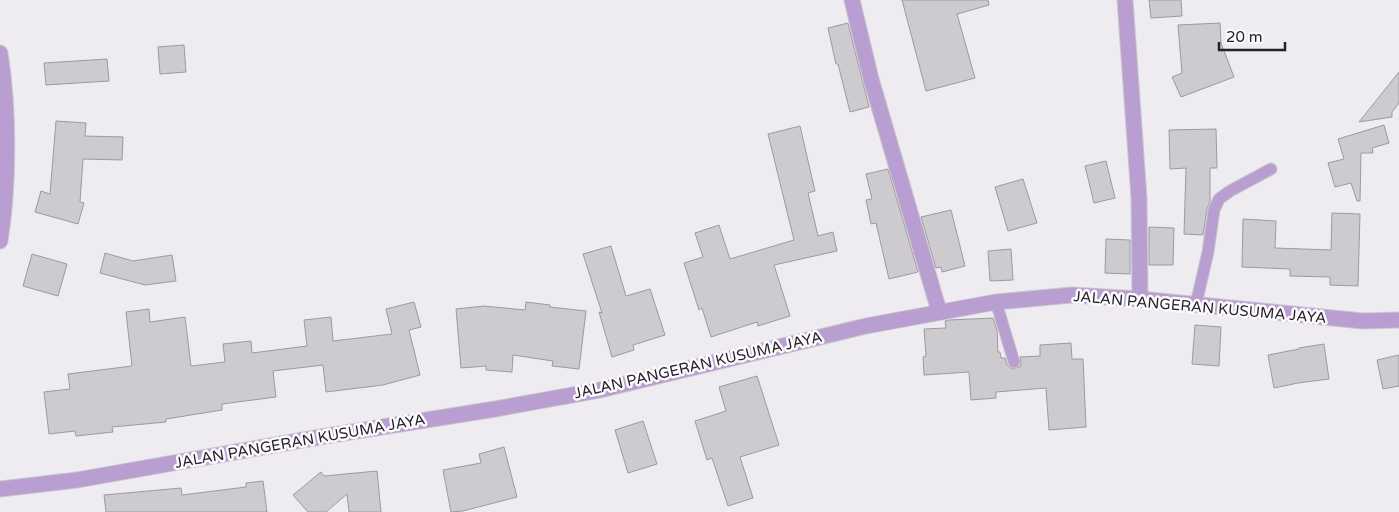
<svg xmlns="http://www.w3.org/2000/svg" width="1399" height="512" font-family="'Varela Round',sans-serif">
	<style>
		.building { fill: #cdcbd0; stroke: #9c9a9f }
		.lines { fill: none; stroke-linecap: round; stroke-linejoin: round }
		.service-casing { stroke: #cac8cc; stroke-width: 13 }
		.minor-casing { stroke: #cac8cc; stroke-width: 17 }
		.tertiary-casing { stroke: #cac8cc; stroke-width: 17 }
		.service { stroke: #b99ed2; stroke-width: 11 }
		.minor { stroke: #b99ed2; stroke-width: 15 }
		.tertiary { stroke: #b99ed2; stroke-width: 15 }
		.labels { text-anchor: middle; stroke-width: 5; stroke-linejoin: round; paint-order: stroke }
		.street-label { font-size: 15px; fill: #242325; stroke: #fcf9ff }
	</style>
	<rect width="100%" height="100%" fill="#efecf1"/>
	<path class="building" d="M 902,0 L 988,0 L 989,5 L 957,14 L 975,78 L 926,91 Z
		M 1149,0 L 1181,0 L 1182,16 L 1151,18 Z
		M 848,23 L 869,107 L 850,112 L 838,64 L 836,64 L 828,28 Z
		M 1220,23 L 1221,43 L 1234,77 L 1181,97 L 1172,77 L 1182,73 L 1178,25 Z
		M 184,45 L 186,72 L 160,74 L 158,47 Z
		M 107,59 L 109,81 L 46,85 L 44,63 Z
		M 1399,72 L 1399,103 L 1392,112 L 1392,117 L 1359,122 Z
		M 56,121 L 86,123 L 85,136 L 123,137 L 122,160 L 83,159 L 80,202 L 84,203 L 78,224 L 35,212 L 41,191 L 50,194 Z
		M 1384,125 L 1389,143 L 1372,148 L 1373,153 L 1361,153 L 1360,201 L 1357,201 L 1351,183 L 1335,187 L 1328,163 L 1344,159 L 1338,139 Z
		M 800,126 L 815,191 L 808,193 L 818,236 L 833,232 L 837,251 L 774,265 L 790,316 L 758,326 L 757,322 L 711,337 L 702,308 L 699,310 L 684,263 L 703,257 L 695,233 L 719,225 L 730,259 L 794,240 L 768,134 Z
		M 1216,129 L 1217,168 L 1210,168 L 1210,202 L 1207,209 L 1203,235 L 1184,234 L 1186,168 L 1170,169 L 1169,130 Z
		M 1106,161 L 1115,198 L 1094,203 L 1085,166 Z
		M 888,169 L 918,272 L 889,279 L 876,223 L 871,224 L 866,200 L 872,199 L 866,174 Z
		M 1023,179 L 1037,223 L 1008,231 L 995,187 Z
		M 951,210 L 965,266 L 942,272 L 941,267 L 936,268 L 921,217 Z
		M 1332,213 L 1360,214 L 1358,286 L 1330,285 L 1330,277 L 1290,276 L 1290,269 L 1242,267 L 1243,219 L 1276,221 L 1275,248 L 1331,250 Z
		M 1149,227 L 1174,228 L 1173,265 L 1149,265 Z
		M 1106,239 L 1130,240 L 1130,274 L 1105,273 Z
		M 611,246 L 626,296 L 650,289 L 665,335 L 633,345 L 634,350 L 612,357 L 599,312 L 602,313 L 583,254 Z
		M 1011,249 L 1013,280 L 990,281 L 988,251 Z
		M 105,253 L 133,261 L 172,255 L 176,281 L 145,285 L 100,273 Z
		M 32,254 L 67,264 L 58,296 L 23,286 Z
		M 414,302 L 421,327 L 409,330 L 420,375 L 383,385 L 326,392 L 323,365 L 273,371 L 276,397 L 222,404 L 222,410 L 166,419 L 166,422 L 112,427 L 113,432 L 76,436 L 75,431 L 49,434 L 44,392 L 70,389 L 68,374 L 132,366 L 126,312 L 149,309 L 150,322 L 185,317 L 191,366 L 225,362 L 223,344 L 251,341 L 252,353 L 307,346 L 304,320 L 331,317 L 333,341 L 392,334 L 386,309 Z
		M 526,302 L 550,305 L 550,307 L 586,311 L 579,369 L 552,366 L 553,361 L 513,355 L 512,372 L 486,370 L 486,366 L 461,368 L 456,309 L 484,306 L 525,310 Z
		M 993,318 L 997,330 L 998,352 L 1000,352 L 1001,358 L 1005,358 L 1007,365 L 1012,369 L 1020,367 L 1021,363 L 1020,357 L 1040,356 L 1040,345 L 1071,343 L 1072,359 L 1083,359 L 1086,427 L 1049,430 L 1046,388 L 996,392 L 996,398 L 971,400 L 969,372 L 924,375 L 923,357 L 926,356 L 924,329 L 946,328 L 945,321 L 949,320 Z
		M 1195,325 L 1221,327 L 1219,366 L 1192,364 Z
		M 1324,344 L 1329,379 L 1298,383 L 1274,388 L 1268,355 L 1299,349 L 1299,348 Z
		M 1399,355 L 1399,386 L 1383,389 L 1377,360 Z
		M 757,376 L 779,445 L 740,457 L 753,498 L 728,506 L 712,458 L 707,460 L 695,421 L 726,411 L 719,387 Z
		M 643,421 L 657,464 L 628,473 L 615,430 Z
		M 504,447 L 517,497 L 463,511 L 451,512 L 443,470 L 481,463 L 479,454 Z
		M 377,471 L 381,512 L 349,512 L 347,494 L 326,512 L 308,512 L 293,495 L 321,472 L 324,476 Z
		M 263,481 L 267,512 L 106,512 L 104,495 L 181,488 L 182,495 L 246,487 L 246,483 Z"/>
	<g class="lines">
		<defs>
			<path id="service" d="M 996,302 L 1014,362
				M 1196,304 L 1208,252 L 1214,210 L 1219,199 L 1230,191 L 1271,169"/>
			<path id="minor" d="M 852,0 L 871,79 L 939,311
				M 1125,0 L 1139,198 L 1140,299
				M 0,53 C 9,109 9,185 0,241"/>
			<path id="tertiary" d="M 0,489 L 77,480 L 326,436 L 495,409 L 600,390 L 866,326 L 996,302 L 1072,295 L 1140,299 L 1363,321 L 1399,320"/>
		</defs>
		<use href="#service" class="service-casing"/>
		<use href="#minor" class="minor-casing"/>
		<use href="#tertiary" class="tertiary-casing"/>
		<use href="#service" class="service"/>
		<use href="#minor" class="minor"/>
		<use href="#tertiary" class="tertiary"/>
	</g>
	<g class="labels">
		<g class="street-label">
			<text transform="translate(1200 307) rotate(5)" y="5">JALAN PANGERAN KUSUMA JAYA</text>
			<text transform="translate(698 365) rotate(-13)" y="5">JALAN PANGERAN KUSUMA JAYA</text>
			<text transform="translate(300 441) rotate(-10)" y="5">JALAN PANGERAN KUSUMA JAYA</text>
		</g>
	</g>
	<path d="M1219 42v8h66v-8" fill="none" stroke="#242325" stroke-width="2.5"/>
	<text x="1226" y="42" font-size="15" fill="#242325" stroke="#fcf9ff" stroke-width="4" paint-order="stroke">20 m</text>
</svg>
